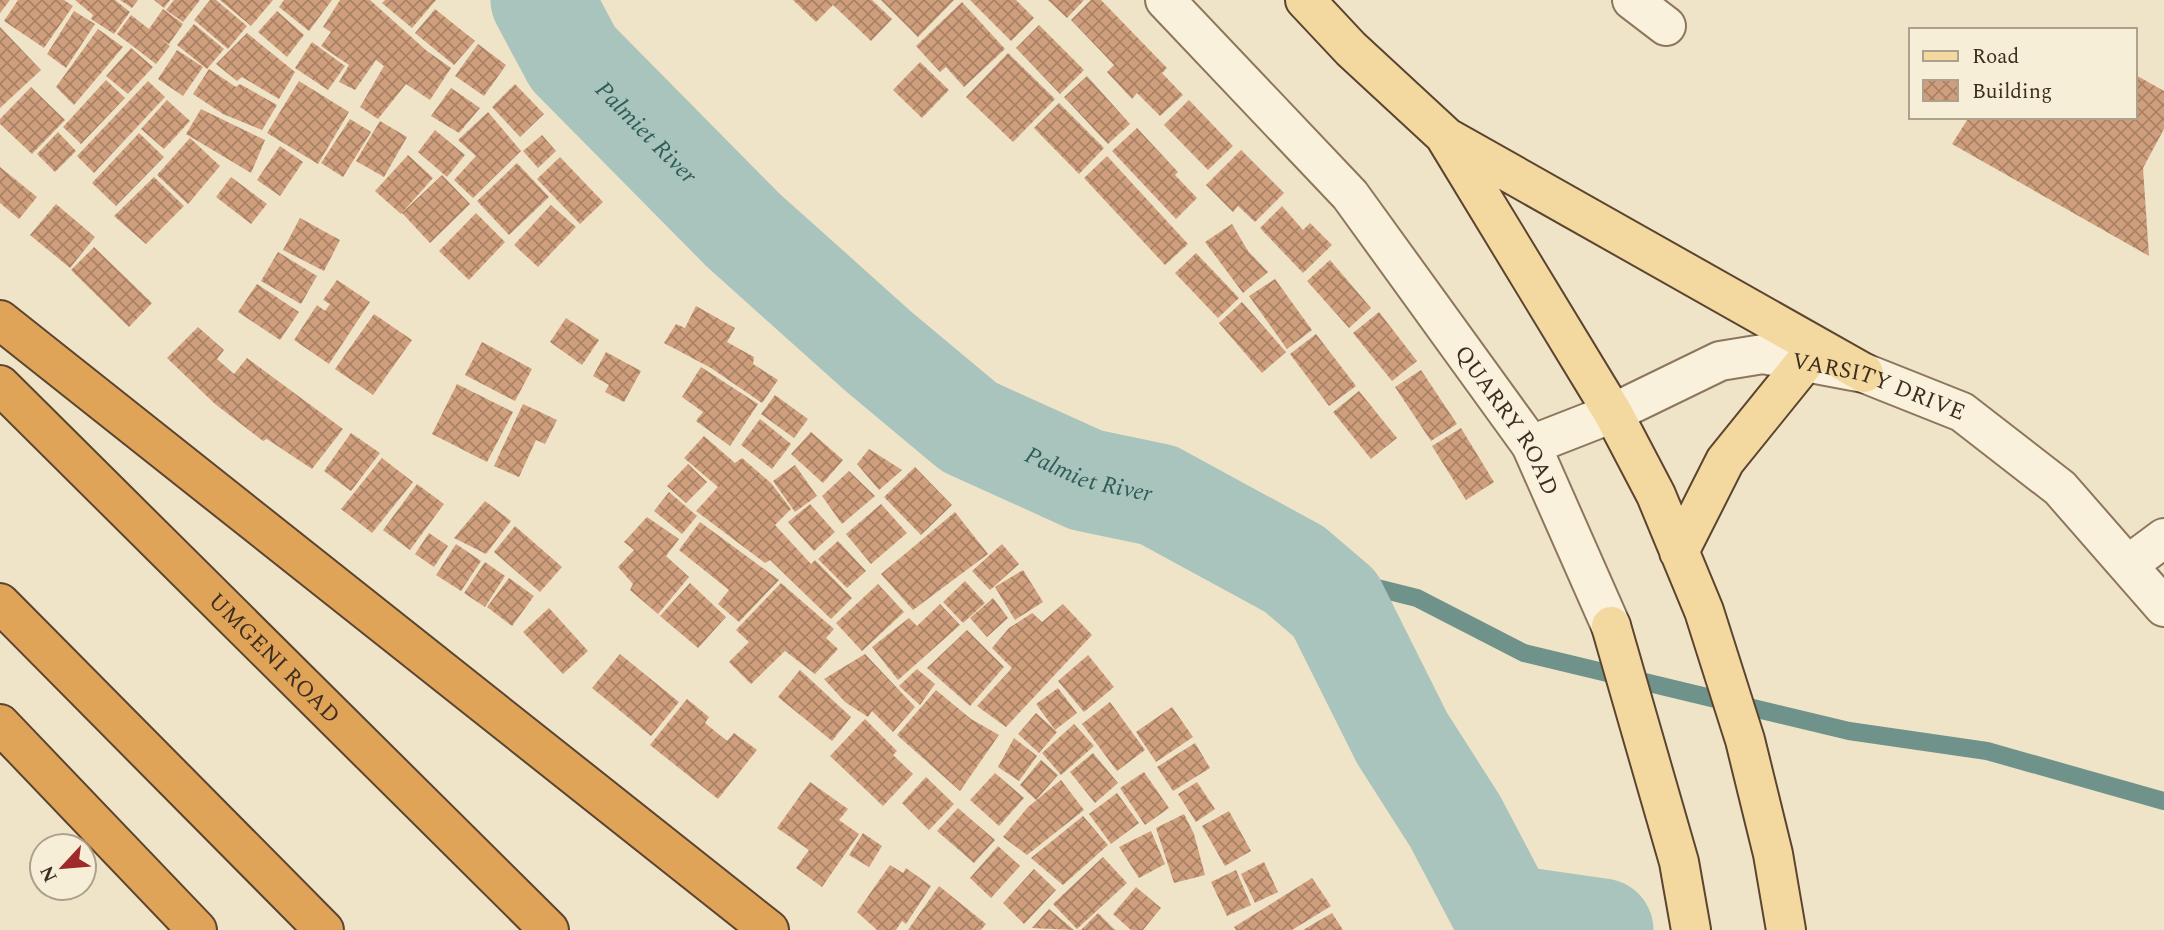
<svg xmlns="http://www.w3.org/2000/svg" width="2164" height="930" font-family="Spectral,serif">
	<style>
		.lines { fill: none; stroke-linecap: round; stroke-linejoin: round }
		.stream { stroke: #6f938a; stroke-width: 18 }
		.river { stroke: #a9c4bc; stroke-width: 103 }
		.building { fill: url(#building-cross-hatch) }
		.minor-casing { stroke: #8d765c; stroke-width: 42 }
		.major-casing { stroke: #5b4430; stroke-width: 42 }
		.highway-casing { stroke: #5b4430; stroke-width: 42 }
		.minor { stroke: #faf1dc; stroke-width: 38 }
		.major { stroke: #f3d9a0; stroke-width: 38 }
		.highway { stroke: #e0a458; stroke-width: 38 }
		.labels { text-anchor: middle; stroke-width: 5; stroke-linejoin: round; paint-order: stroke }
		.street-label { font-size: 23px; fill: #3d2e20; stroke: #f7eed8 }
		.water-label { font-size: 24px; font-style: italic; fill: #2f5d5a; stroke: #f7eed8 }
	</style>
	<defs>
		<pattern id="building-cross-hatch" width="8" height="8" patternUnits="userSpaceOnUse" patternTransform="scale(1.75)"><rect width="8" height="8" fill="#cf9f7d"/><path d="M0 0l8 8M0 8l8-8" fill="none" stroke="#a98266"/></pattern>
	</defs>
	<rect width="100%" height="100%" fill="#f0e4c8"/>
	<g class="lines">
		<path class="stream" d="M 1309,581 L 1357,583 L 1417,598 L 1524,653 L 1849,731 L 1987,751 L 2164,801"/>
		<path class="river" id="s1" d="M 542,0 L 573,58 L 743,230 L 878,351 L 969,427 L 1086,480 L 1158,495 L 1294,569 L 1335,604 L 1402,738 L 1455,821 L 1505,916 L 1602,930"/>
	</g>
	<path class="building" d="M 0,0 L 10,0 L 0,13 Z
		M 18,0 L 64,0 L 73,6 L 44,48 L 4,21 Z
		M 75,0 L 115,0 L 130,12 L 114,34 L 91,19 L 93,15 Z
		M 120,0 L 138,0 L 132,8 Z
		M 154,0 L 170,0 L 164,8 Z
		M 174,0 L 200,0 L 183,22 L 166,10 Z
		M 210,0 L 216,0 L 247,26 L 228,49 L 194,20 Z
		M 220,0 L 273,0 L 251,26 Z
		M 284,0 L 332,0 L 309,31 L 279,7 Z
		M 340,0 L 370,0 L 427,51 L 451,68 L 430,100 L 406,84 L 378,119 L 360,107 L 384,66 L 376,60 L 355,90 L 339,82 L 349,65 L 321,46 L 331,32 L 323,27 Z
		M 385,0 L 436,0 L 412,28 L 382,3 Z
		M 793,0 L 872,0 L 892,19 L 871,41 L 833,5 L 816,22 Z
		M 881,0 L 954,0 L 918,37 Z
		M 970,0 L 1016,0 L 1034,18 L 1011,41 Z
		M 1048,0 L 1084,0 L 1067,18 Z
		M 1091,0 L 1101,0 L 1167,68 L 1162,73 L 1183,95 L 1160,116 L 1137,93 L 1132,99 L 1107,72 L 1114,65 L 1071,20 Z
		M 962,2 L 1005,49 L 964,87 L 946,67 L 940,72 L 916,46 Z
		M 163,9 L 183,24 L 169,44 L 161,39 L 170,46 L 156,64 L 117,34 L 131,15 L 149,29 Z
		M 435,9 L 475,41 L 454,65 L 415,33 Z
		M 74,11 L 95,24 L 66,68 L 47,54 Z
		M 277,11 L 304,35 L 287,57 L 258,32 Z
		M 194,24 L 224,49 L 207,69 L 177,45 Z
		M 1039,25 L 1084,70 L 1060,94 L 1016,48 Z
		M 0,27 L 41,70 L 0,108 Z
		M 98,29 L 123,47 L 74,105 L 56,87 Z
		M 247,33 L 295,72 L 279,99 L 242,77 L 237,81 L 216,64 Z
		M 312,42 L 345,66 L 328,90 L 295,68 Z
		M 478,44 L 506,65 L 484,96 L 455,76 Z
		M 131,48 L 153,67 L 128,94 L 106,76 Z
		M 177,50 L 203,67 L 183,96 L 158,79 Z
		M 1008,53 L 1055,99 L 1013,142 L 966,97 Z
		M 920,62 L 949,90 L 922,118 L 893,90 Z
		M 209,69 L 236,87 L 240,84 L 277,105 L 262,130 L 223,114 L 193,94 Z
		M 2134,74 L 2164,91 L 2164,129 L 2143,168 L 2149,256 L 1952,144 L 1969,117 L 2134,117 Z
		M 1087,76 L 1130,124 L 1108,144 L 1064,97 Z
		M 106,80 L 125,98 L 81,144 L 63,127 Z
		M 148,81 L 165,97 L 94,173 L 77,156 Z
		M 299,81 L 349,112 L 318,164 L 267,133 Z
		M 515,84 L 544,114 L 520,137 L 492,107 Z
		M 31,87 L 65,120 L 32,154 L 0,124 L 0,119 Z
		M 451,88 L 480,108 L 459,133 L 431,116 Z
		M 167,100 L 190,121 L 164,149 L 141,129 Z
		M 1189,100 L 1233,146 L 1208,170 L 1164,125 Z
		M 1059,103 L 1104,148 L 1079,174 L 1034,128 Z
		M 201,109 L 265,140 L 251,173 L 186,134 Z
		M 488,112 L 521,151 L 473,198 L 454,180 L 476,156 L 458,140 Z
		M 350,119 L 371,132 L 343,177 L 321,163 Z
		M 380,121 L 407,137 L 384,177 L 356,161 Z
		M 1137,128 L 1178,172 L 1175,175 L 1197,198 L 1176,219 L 1112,151 Z
		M 435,130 L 465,155 L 447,177 L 418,152 Z
		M 58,132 L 76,151 L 55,172 L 37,154 Z
		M 139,133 L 164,157 L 116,206 L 92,183 Z
		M 542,135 L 556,151 L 538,168 L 523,151 Z
		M 190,138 L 220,166 L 188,204 L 157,175 Z
		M 280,146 L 303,162 L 280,196 L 257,180 Z
		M 1241,150 L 1284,193 L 1255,222 L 1238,206 L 1233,212 L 1206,185 Z
		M 408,155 L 433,178 L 401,214 L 375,191 Z
		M 1107,156 L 1188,244 L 1165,265 L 1084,178 Z
		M 560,157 L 603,202 L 580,224 L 537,179 Z
		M 517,163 L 549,197 L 509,235 L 477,201 Z
		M 0,167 L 37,197 L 19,219 L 0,203 Z
		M 442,175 L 470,204 L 430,243 L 402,213 Z
		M 154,177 L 184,206 L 146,244 L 114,216 Z
		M 231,177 L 267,204 L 251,224 L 216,197 Z
		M 56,204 L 95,237 L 70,268 L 30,235 Z
		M 551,205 L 576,227 L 538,267 L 514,245 Z
		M 1282,206 L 1303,230 L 1310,223 L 1332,245 L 1303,273 L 1260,228 Z
		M 476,213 L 505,242 L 469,280 L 439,251 Z
		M 300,218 L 340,240 L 324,271 L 283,250 Z
		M 1232,224 L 1248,251 L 1268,272 L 1243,293 L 1205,242 Z
		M 94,247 L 152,303 L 129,327 L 71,270 Z
		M 278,252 L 317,276 L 301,304 L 261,281 Z
		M 1196,253 L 1239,298 L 1218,318 L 1175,273 Z
		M 1330,260 L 1371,308 L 1349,328 L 1307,281 Z
		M 1275,279 L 1312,330 L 1287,349 L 1249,296 Z
		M 337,280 L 370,302 L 329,364 L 294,340 L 317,305 L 325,311 L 330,304 L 323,300 Z
		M 257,284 L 299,312 L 280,340 L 238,312 Z
		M 1242,302 L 1286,352 L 1262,373 L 1219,323 Z
		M 696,306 L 735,328 L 727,342 L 754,357 L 753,364 L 778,380 L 762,403 L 711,368 L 664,343 L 676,324 L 685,328 Z
		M 1379,312 L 1417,361 L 1392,381 L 1353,333 Z
		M 374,314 L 412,340 L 373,395 L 335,369 Z
		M 566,318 L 599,340 L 582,365 L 550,342 Z
		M 198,327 L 224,350 L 217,359 L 234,374 L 247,358 L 343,429 L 312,469 L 267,439 L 263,441 L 215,404 L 167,358 Z
		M 1316,334 L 1356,386 L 1329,406 L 1290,354 Z
		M 482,342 L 532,369 L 515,401 L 465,375 Z
		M 606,352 L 641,371 L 624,402 L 605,392 L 609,385 L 593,376 Z
		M 701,367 L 758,404 L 730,446 L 696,421 L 703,412 L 682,397 Z
		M 1421,370 L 1457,424 L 1431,441 L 1395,387 Z
		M 457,384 L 513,412 L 487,462 L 432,434 Z
		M 1359,391 L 1397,438 L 1371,459 L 1333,412 Z
		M 775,395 L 808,419 L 794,438 L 761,414 Z
		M 523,404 L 557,420 L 545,444 L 536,440 L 519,477 L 494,466 Z
		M 760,419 L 791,444 L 772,469 L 741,445 Z
		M 1461,428 L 1494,482 L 1466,500 L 1432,446 Z
		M 811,432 L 843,460 L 823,483 L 791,454 Z
		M 351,433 L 380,453 L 351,491 L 324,471 Z
		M 704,436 L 735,463 L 742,458 L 771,483 L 791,509 L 775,525 L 811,564 L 815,560 L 852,598 L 831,619 L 770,560 L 765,563 L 696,511 L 718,487 L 684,458 Z
		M 869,449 L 902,470 L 879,490 L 857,464 Z
		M 382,458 L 413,482 L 372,533 L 341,509 Z
		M 688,464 L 707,482 L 686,503 L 667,486 Z
		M 795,465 L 817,496 L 795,512 L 773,481 Z
		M 915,467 L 952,505 L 921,535 L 884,497 Z
		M 849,471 L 875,496 L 842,524 L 822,496 Z
		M 417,484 L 444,504 L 410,550 L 383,530 Z
		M 669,492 L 697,516 L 682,534 L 654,511 Z
		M 485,501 L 511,521 L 486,554 L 454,538 Z
		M 810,504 L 835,532 L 814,551 L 788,522 Z
		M 881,504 L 907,533 L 871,564 L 846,534 Z
		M 955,512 L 988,554 L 913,610 L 881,574 Z
		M 647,517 L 679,539 L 666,556 L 689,577 L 658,614 L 630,590 L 633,584 L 618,567 L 634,550 L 624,542 Z
		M 700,522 L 779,580 L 739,622 L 718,604 L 729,590 L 679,550 Z
		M 515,526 L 562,567 L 540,592 L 494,552 Z
		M 429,533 L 448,546 L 434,567 L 415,554 Z
		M 838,541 L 866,571 L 847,588 L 818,559 Z
		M 456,544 L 481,561 L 461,591 L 436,575 Z
		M 1002,544 L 1019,564 L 990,590 L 972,571 Z
		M 485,562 L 505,576 L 485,607 L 464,593 Z
		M 1023,570 L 1043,602 L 1015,620 L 995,587 Z
		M 509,578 L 534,596 L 512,626 L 487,607 Z
		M 965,581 L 985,603 L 963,623 L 943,602 Z
		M 690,583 L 726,617 L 698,648 L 660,616 Z
		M 781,583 L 834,629 L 826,638 L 838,649 L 815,674 L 785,651 L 751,684 L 729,662 L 749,642 L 736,630 Z
		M 878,584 L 904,612 L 862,651 L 836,623 Z
		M 993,598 L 1008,618 L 987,637 L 970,618 Z
		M 940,604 L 960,625 L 898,680 L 872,647 L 909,618 L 917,626 Z
		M 1063,604 L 1092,635 L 1006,727 L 977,706 L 1012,668 L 992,648 L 1009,628 L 1032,613 L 1042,622 Z
		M 549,608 L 588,651 L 563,674 L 523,632 Z
		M 967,630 L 1004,667 L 970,706 L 927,668 Z
		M 620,654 L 679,702 L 651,736 L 592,688 Z
		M 865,654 L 915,707 L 893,732 L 872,711 L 868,717 L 845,702 L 824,679 Z
		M 1088,655 L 1114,687 L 1084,712 L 1058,681 Z
		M 917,669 L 935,684 L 920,705 L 899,686 Z
		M 800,670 L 851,717 L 832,741 L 778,697 Z
		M 1058,688 L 1077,713 L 1055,730 L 1036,704 Z
		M 936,690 L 971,719 L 999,735 L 960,791 L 897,735 Z
		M 687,699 L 709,717 L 705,723 L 727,741 L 734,733 L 757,750 L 718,799 L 650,745 Z
		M 1110,702 L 1145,750 L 1117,771 L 1082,724 Z
		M 1172,707 L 1193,737 L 1156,762 L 1136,732 Z
		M 1036,713 L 1057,732 L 1039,753 L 1018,734 Z
		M 865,719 L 897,751 L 893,755 L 913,774 L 883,806 L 830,756 Z
		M 1074,724 L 1094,746 L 1061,775 L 1042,753 Z
		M 1014,738 L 1037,756 L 1019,781 L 998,767 Z
		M 1195,743 L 1210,768 L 1173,791 L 1157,767 Z
		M 1093,753 L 1118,783 L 1095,803 L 1070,772 Z
		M 1041,760 L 1058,775 L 1036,800 L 1020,785 Z
		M 1144,772 L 1169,808 L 1145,825 L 1120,788 Z
		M 995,773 L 1024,798 L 999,826 L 970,800 Z
		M 926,777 L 954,804 L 929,830 L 902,803 Z
		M 1061,780 L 1084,810 L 1027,855 L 1003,837 L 1028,807 Z
		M 810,782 L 848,809 L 839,820 L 859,834 L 822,887 L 796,868 L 809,850 L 777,828 Z
		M 1197,782 L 1215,809 L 1196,822 L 1178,794 Z
		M 1117,793 L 1139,823 L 1111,844 L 1089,814 Z
		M 958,808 L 995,840 L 974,863 L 937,831 Z
		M 1229,811 L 1251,851 L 1225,866 L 1202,826 Z
		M 1184,814 L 1194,834 L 1205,875 L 1174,883 L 1156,828 Z
		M 1083,816 L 1108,845 L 1063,885 L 1031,858 Z
		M 1151,831 L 1165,864 L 1139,878 L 1119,847 Z
		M 863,833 L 882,846 L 869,867 L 849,855 Z
		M 998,846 L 1020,866 L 991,898 L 970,878 Z
		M 1103,857 L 1127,883 L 1077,929 L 1053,904 Z
		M 1264,862 L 1278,892 L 1255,903 L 1241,874 Z
		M 890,865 L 903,873 L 906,868 L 931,886 L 906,924 L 902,921 L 896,930 L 877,930 L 857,912 Z
		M 1034,869 L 1056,890 L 1024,924 L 1003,903 Z
		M 1236,870 L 1251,905 L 1227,916 L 1211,882 Z
		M 1312,878 L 1331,906 L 1292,930 L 1236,930 L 1234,927 Z
		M 939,886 L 986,924 L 981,930 L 908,930 Z
		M 1136,887 L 1161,908 L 1143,930 L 1131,930 L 1113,914 Z
		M 1049,909 L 1074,930 L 1032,928 Z
		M 1098,913 L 1115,930 L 1081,930 Z
		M 1332,913 L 1343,930 L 1303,930 Z"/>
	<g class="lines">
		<defs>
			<g id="minor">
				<path id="s2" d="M 1165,0 L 1350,195 L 1531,445 L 1611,626"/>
				<path d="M 1632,0 L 1666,26"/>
				<path id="s3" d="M 1531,445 L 1613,413 L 1720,361 L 1763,354 L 1864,373 L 1962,412 L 2060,488 L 2164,607"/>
				<path d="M 2129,564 L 2164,538"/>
			</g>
			<path id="major" d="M 1305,0 L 1351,49 L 1444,135 L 1613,413 L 1656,495 L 1704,611 L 1745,740 L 1773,854 L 1786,930
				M 1446,137 L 1864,373
				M 1679,552 L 1725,461 L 1805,362
				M 1611,626 L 1679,862 L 1691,930"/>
			<g id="highway">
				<path d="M 0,320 L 769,930"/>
				<path id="s4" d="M 0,385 L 549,930"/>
				<path d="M 0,603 L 324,930"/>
				<path d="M 0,724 L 197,930"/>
			</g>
		</defs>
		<use href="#minor" class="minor-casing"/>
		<use href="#major" class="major-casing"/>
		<use href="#highway" class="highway-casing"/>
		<use href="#minor" class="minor"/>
		<use href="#major" class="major"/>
		<use href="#highway" class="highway"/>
	</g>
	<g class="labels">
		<g class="street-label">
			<text dy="8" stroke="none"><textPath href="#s3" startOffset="371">VARSITY DRIVE</textPath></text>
			<text dy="8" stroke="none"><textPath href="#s2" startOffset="544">QUARRY ROAD</textPath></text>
			<text dy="8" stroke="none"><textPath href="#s4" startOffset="387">UMGENI ROAD</textPath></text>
		</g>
		<g class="water-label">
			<text dy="8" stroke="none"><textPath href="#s1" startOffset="170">Palmiet River</textPath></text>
			<text dy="8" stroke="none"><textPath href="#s1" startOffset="737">Palmiet River</textPath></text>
		</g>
	</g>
	<rect x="1909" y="28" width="228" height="91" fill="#f7eed8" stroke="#ada18e" stroke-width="2"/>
	<rect x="1923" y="51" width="35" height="10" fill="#f3d9a0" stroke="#ada18e" stroke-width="2"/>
	<text x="1972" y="63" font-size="21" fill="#3d2e20">Road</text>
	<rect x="1923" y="80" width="35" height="21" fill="url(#building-cross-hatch)" stroke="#ada18e" stroke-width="2"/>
	<text x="1972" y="98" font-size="21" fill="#3d2e20">Building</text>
	<g transform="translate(63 867) rotate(244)"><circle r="33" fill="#f7eed8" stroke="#ada18e" stroke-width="2"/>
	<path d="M0-5L12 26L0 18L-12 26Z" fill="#9e2a2b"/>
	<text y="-10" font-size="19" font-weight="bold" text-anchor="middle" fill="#3d2e20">N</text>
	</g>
</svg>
